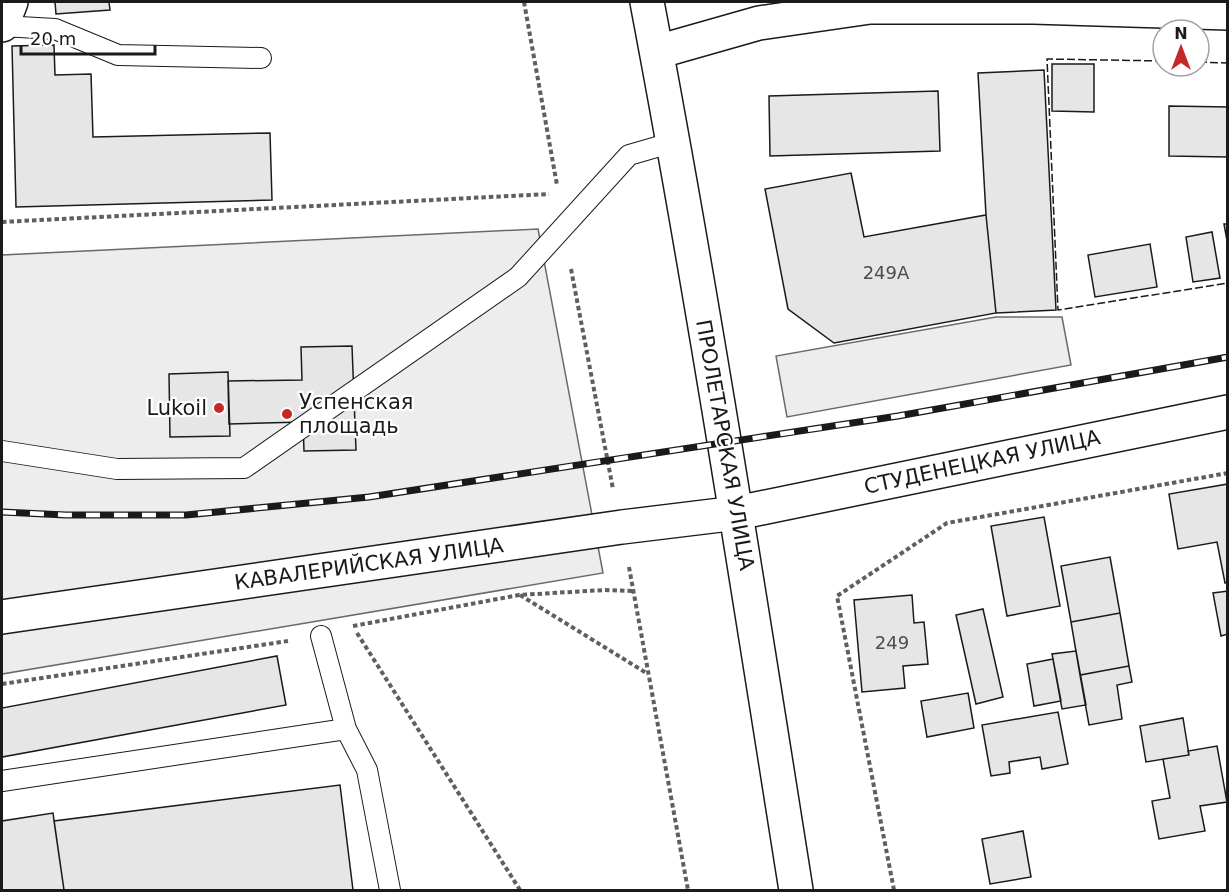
<svg xmlns="http://www.w3.org/2000/svg" width="1229" height="892" font-family="'DejaVu Sans',sans-serif">
	<style>
		.parking { fill: #ededed; stroke: #6a6a6a; stroke-width: 1.5 }
		.building { fill: #e6e6e6; stroke: #1a1a1a; stroke-width: 1.5 }
		.lines { fill: none; stroke-linecap: round; stroke-linejoin: round }
		.service-casing { stroke: #1a1a1a; stroke-width: 22 }
		.minor-casing { stroke: #1a1a1a; stroke-width: 36 }
		.tertiary-casing { stroke: #1a1a1a; stroke-width: 36 }
		.primary-casing { stroke: #1a1a1a; stroke-width: 36 }
		.path { stroke: #5f5f5f; stroke-width: 4; stroke-dasharray: 4.5 3; stroke-linecap: butt }
		.service { stroke: #fff; stroke-width: 20 }
		.minor { stroke: #fff; stroke-width: 33 }
		.tertiary { stroke: #fff; stroke-width: 33 }
		.primary { stroke: #fff; stroke-width: 33 }
		.rail-casing { stroke: #1a1a1a; stroke-width: 7 }
		.rail { stroke: #fff; stroke-width: 4.5; stroke-dasharray: 14; stroke-linecap: butt }
		.fence { stroke: #1a1a1a; stroke-width: 1.5; stroke-dasharray: 8 3; stroke-linecap: butt }
		.poi-dot { fill: #c62828; stroke: #fff; stroke-width: 2 }
		.labels { text-anchor: middle; stroke-width: 4.5; stroke-linejoin: round; paint-order: stroke }
		.number-label { font-size: 18px; fill: #4d4d4d }
		.poi-label { font-size: 21px; fill: #1a1a1a; stroke: #fff; text-anchor: start }
		.street-label { font-size: 21px; fill: #1a1a1a; stroke: #fff }
	</style>
	<rect width="100%" height="100%" fill="#fff"/>
	<path class="parking" d="M 538,229 L 603,573 L 2,674 L 2,255 Z
		M 996,317 L 1062,317 L 1071,365 L 787,417 L 776,356 Z"/>
	<path class="building" d="M 55,2 L 109,2 L 110,10 L 56,14 Z
		M 54,45 L 55,75 L 91,74 L 93,137 L 270,133 L 272,200 L 16,207 L 12,46 Z
		M 1052,64 L 1094,64 L 1094,112 L 1052,111 Z
		M 1044,70 L 1056,310 L 996,313 L 986,215 L 978,73 Z
		M 938,91 L 940,151 L 770,156 L 769,96 Z
		M 1169,106 L 1228,107 L 1228,157 L 1169,156 Z
		M 851,173 L 864,237 L 986,215 L 996,313 L 834,343 L 788,309 L 765,189 Z
		M 1224,224 L 1228,224 L 1228,246 Z
		M 1212,232 L 1220,278 L 1193,282 L 1186,237 Z
		M 1150,244 L 1157,287 L 1095,297 L 1088,255 Z
		M 352,346 L 356,450 L 304,451 L 303,422 L 229,424 L 228,381 L 302,380 L 301,347 Z
		M 228,372 L 230,436 L 170,437 L 169,374 Z
		M 1228,484 L 1228,582 L 1225,583 L 1217,542 L 1178,549 L 1169,494 Z
		M 1044,517 L 1060,606 L 1007,616 L 991,526 Z
		M 1110,557 L 1120,613 L 1071,622 L 1061,566 Z
		M 1228,591 L 1228,634 L 1221,636 L 1213,593 Z
		M 912,595 L 914,623 L 924,622 L 928,664 L 903,666 L 905,688 L 862,692 L 854,600 Z
		M 983,609 L 1003,697 L 976,704 L 956,615 Z
		M 1120,613 L 1129,666 L 1080,675 L 1071,622 Z
		M 1076,651 L 1086,705 L 1062,709 L 1052,654 Z
		M 277,656 L 286,705 L 2,757 L 2,708 Z
		M 1053,659 L 1061,701 L 1034,706 L 1027,664 Z
		M 1129,666 L 1132,682 L 1117,685 L 1122,719 L 1089,725 L 1080,675 Z
		M 968,693 L 974,728 L 927,737 L 921,701 Z
		M 1058,712 L 1068,764 L 1042,769 L 1040,757 L 1009,762 L 1010,773 L 991,776 L 982,725 Z
		M 1183,718 L 1189,755 L 1146,762 L 1140,726 Z
		M 1217,746 L 1227,802 L 1200,806 L 1205,831 L 1159,839 L 1152,801 L 1170,798 L 1163,759 L 1189,755 L 1188,751 Z
		M 340,785 L 353,890 L 64,890 L 54,821 Z
		M 53,813 L 64,890 L 2,890 L 2,821 Z
		M 1023,831 L 1031,877 L 990,884 L 982,839 Z"/>
	<g class="lines">
		<defs>
			<path id="service" d="M 2,26 L 55,29 L 118,55 L 261,58
				M 2,451 L 117,469 L 244,468 L 518,277 L 629,155 L 674,142
				M 321,636 L 346,729 L 367,770 L 390,890
				M 2,781 L 346,729"/>
			<path id="minor" d="M 2,25 L 11,2
				M 657,52 L 759,23 L 870,7 L 1033,7 L 1228,13
				M 737,513 L 1228,412"/>
			<path id="tertiary" d="M 2,617 L 622,527 L 737,513"/>
			<path id="primary" d="M 647,2 C 703,297 749,594 796,890"/>
		</defs>
		<use href="#service" class="service-casing"/>
		<use href="#minor" class="minor-casing"/>
		<use href="#tertiary" class="tertiary-casing"/>
		<use href="#primary" class="primary-casing"/>
		<path class="path" d="M 524,2 L 557,185
			M 2,222 L 549,194
			M 571,269 L 613,489
			M 629,567 L 688,890
			M 520,595 L 648,674
			M 353,626 L 519,595 L 605,590 L 633,591
			M 357,633 L 520,890
			M 2,684 L 288,641
			M 894,890 L 837,596 L 947,523 L 1228,473"/>
		<use href="#service" class="service"/>
		<use href="#minor" class="minor"/>
		<use href="#tertiary" class="tertiary"/>
		<use href="#primary" class="primary"/>
		<defs>
			<path id="rail" d="M 2,512 L 66,515 L 186,515 L 369,497 L 898,416 L 1228,357"/>
		</defs>
		<use href="#rail" class="rail-casing"/>
		<use href="#rail" class="rail"/>
		<path class="fence" d="M 1163,61 L 1047,59 L 1058,310 L 1228,283
			M 1199,62 L 1228,63"/>
	</g>
	<g class="poi-dot">
		<circle cx="219" cy="408" r="6"/>
		<circle cx="287" cy="414" r="6"/>
	</g>
	<g class="labels">
		<g class="number-label">
			<text x="886" y="279">249А</text>
			<text x="892" y="649">249</text>
		</g>
		<g class="poi-label">
			<text x="299" y="409">Успенская<tspan x="299" dy="24">площадь</tspan></text>
			<text x="207" y="415" text-anchor="end">Lukoil</text>
		</g>
		<g class="street-label">
			<text transform="translate(725 445) rotate(80)" y="7">ПРОЛЕТАРСКАЯ УЛИЦА</text>
			<text transform="translate(982 462) rotate(-12)" y="7">СТУДЕНЕЦКАЯ УЛИЦА</text>
			<text transform="translate(369 564) rotate(-8)" y="7">КАВАЛЕРИЙСКАЯ УЛИЦА</text>
		</g>
	</g>
	<rect width="1229" height="892" fill="none" stroke="#1a1a1a" stroke-width="6"/>
	<g transform="translate(1181 48)"><circle r="28" fill="#ffffff" stroke="#a3a3a3" stroke-width="1.5"/>
	<path d="M0-4.5L10 22L0 15L-10 22Z" fill="#c62828"/>
	<text y="-9" font-size="16" font-weight="bold" text-anchor="middle" fill="#1a1a1a">N</text>
	</g>
	<path d="M21 45v9h134v-9" fill="none" stroke="#1a1a1a" stroke-width="3"/>
	<text x="30" y="45" font-size="18" fill="#1a1a1a" stroke="#ffffff" stroke-width="4.5" paint-order="stroke">20 m</text>
</svg>
